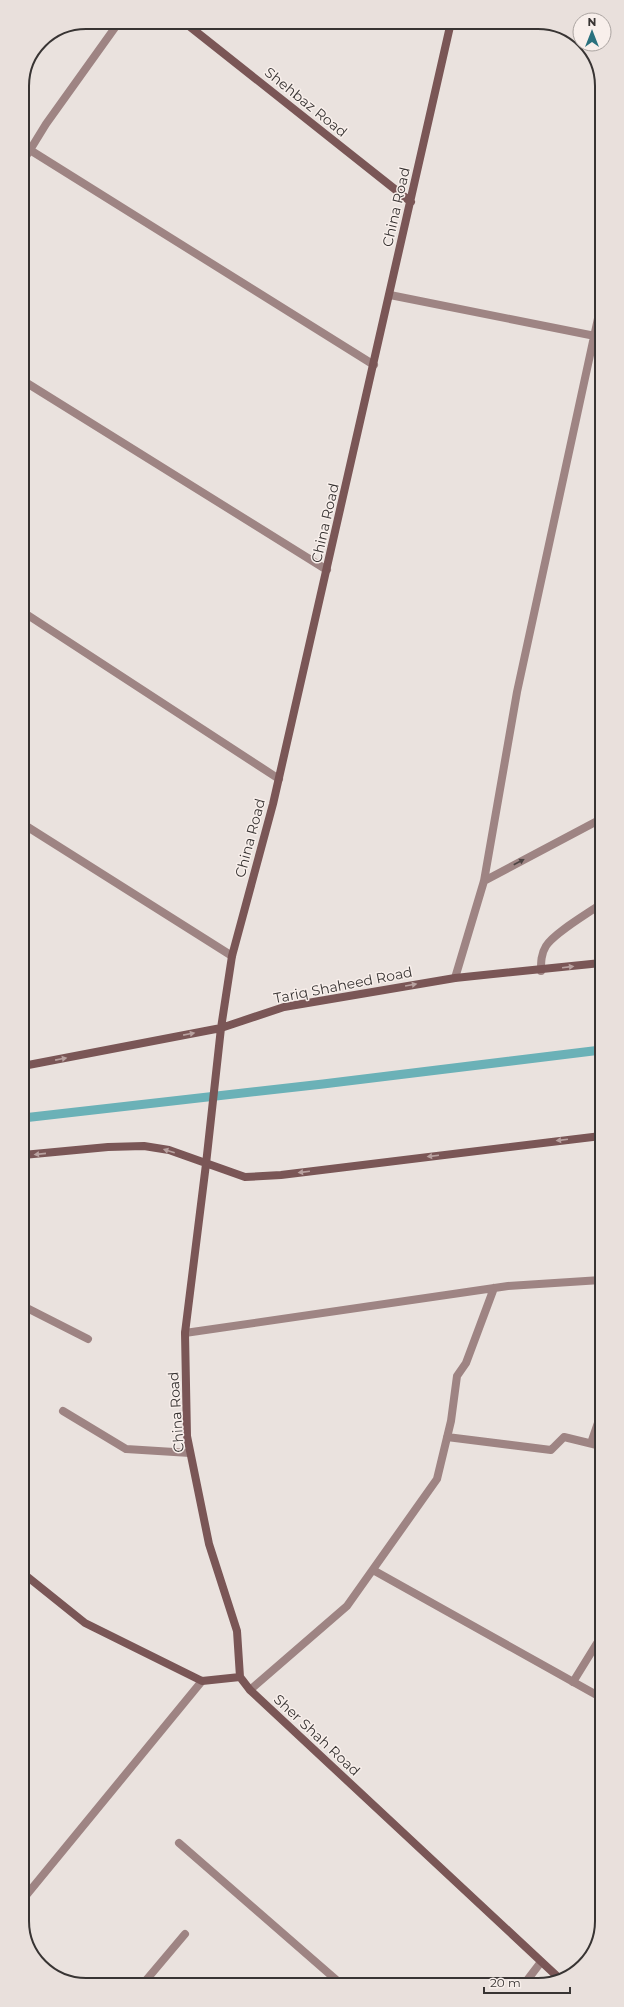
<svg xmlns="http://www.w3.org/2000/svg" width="624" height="2007" font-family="Montserrat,sans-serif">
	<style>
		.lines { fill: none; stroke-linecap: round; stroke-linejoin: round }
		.stream { stroke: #6bb1b7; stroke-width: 9 }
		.lane { stroke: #9e8483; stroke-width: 8 }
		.street { stroke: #9e8483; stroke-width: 8 }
		.secondary { stroke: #7a5656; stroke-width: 8 }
		.oneway { fill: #4c4443 }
		.oneway2 { fill: #b9a2a0 }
		.labels { text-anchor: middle; stroke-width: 3; stroke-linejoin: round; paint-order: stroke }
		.street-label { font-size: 14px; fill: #383433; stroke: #f8efeb }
		.rim { fill: none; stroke: #383433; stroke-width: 2 }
	</style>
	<rect width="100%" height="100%" fill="#eae2de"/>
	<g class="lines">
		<path class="stream" d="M 23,1118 L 323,1084 L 601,1050"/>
		<path class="lane" d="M 63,1411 L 126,1449 L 190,1453
			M 573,1682 L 602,1635"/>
		<path class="street" d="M 22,145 L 374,365
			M 22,163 L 46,124 L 119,22
			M 390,295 L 600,337
			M 22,380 L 327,570
			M 23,612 L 279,779
			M 23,824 L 232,956
			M 484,881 L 601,819
			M 541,971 C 541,962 541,954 546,946 C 554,933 587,914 601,904
			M 455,978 L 484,881 L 517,692 L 600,309
			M 23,1306 L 88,1339
			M 185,1333 L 508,1286 L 601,1280
			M 447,1437 L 551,1450 L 564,1437 L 601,1446
			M 591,1443 L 601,1414
			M 373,1570 L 602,1698
			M 250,1690 L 347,1606 L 437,1479 L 451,1421 L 457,1376 L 466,1363 L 494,1288
			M 179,1843 L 341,1984
			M 24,1898 L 202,1681
			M 525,1983 L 541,1962
			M 142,1985 L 185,1934"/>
		<path class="secondary" d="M 184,22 L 411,202
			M 23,1066 L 221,1028 L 284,1007 L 455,978 L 601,963
			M 23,1155 L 108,1147 L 144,1146 L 169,1150 L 245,1177 L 281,1175 L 601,1136
			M 24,1574 L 85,1623 L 202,1681 L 240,1677
			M 240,1677 L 237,1631 L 209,1544 L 187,1436 L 185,1333 L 206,1164 L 221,1028 L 232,956 L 273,804 L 451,22
			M 240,1677 L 250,1690 L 560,1979"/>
	</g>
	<defs><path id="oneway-solid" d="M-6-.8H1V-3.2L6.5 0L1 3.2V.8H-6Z"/></defs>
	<use class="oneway" href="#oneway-solid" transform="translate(519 862) rotate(-28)"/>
	<g class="oneway2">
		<use href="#oneway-solid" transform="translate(568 967) rotate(-7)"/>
		<use href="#oneway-solid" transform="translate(411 985) rotate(-10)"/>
		<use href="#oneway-solid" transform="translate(189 1034) rotate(-11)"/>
		<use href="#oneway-solid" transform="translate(61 1059) rotate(-11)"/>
		<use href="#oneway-solid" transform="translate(562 1140) rotate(173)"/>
		<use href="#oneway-solid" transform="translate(169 1151) rotate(-163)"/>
		<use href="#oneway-solid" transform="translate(40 1154) rotate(174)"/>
		<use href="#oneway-solid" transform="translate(433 1156) rotate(173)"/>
		<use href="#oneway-solid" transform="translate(304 1172) rotate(173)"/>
	</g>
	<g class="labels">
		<g class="street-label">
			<text transform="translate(306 102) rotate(39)" y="5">Shehbaz Road</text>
			<text transform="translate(396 207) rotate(-77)" y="5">China Road</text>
			<text transform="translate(325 523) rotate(-77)" y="5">China Road</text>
			<text transform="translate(250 838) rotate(-75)" y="5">China Road</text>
			<text transform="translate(343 985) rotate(-11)" y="5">Tariq Shaheed Road</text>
			<text transform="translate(176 1412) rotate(-94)" y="5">China Road</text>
			<text transform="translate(317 1735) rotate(43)" y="5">Sher Shah Road</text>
		</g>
	</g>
	<path d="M0 0H624V2007H0ZM86 29H538A57 57 0 0 1 595 86V1921A57 57 0 0 1 538 1978H86A57 57 0 0 1 29 1921V86A57 57 0 0 1 86 29Z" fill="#e9e0dc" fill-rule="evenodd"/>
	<path class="rim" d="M86 29H538A57 57 0 0 1 595 86V1921A57 57 0 0 1 538 1978H86A57 57 0 0 1 29 1921V86A57 57 0 0 1 86 29Z"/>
	<g transform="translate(592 32)"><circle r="19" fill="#f8efeb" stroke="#aba4a1"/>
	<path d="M0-3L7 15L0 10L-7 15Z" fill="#2a717e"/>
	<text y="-6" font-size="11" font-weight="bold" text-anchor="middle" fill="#383433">N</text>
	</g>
	<path d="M484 1987v6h86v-6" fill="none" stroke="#383433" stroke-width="2"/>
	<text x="490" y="1987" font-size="12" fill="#383433" stroke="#f8efeb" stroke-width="3" paint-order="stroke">20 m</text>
</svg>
